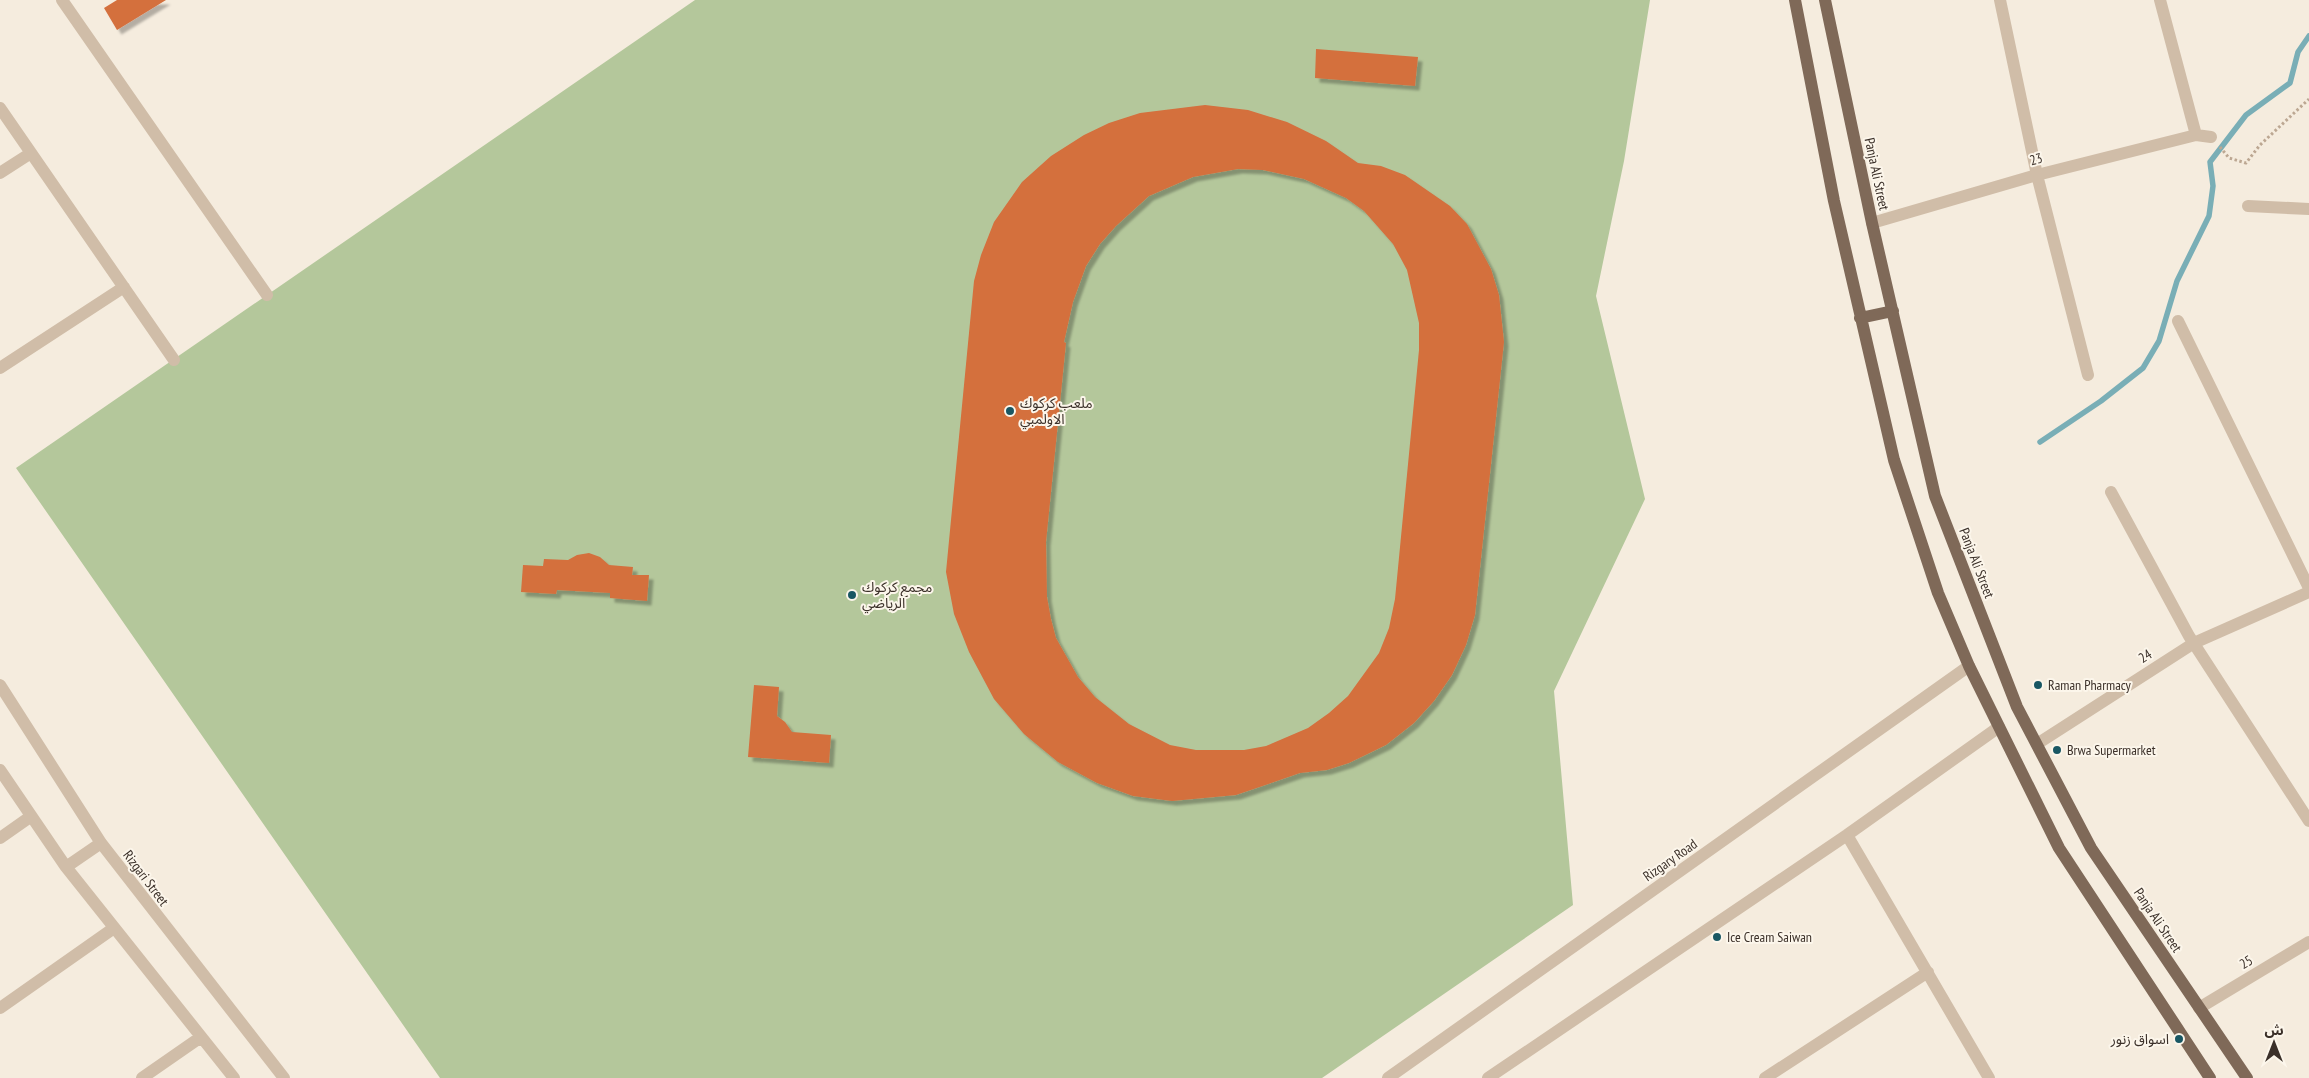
<svg xmlns="http://www.w3.org/2000/svg" width="2309" height="1078" font-family="'PT Sans Narrow','Noto Sans Arabic',sans-serif">
	<style>
		.grass { fill: #b4c79b }
		.lines { fill: none; stroke-linecap: round; stroke-linejoin: round }
		.stream { stroke: #79aeb6; stroke-width: 5.5 }
		.building { fill: #d46f3e; fill-rule: evenodd; filter: url(#shadow) }
		.path { stroke: #bca792; stroke-width: 3; stroke-dasharray: 2.5 2.5; stroke-linecap: butt }
		.minor { stroke: #d0bda8; stroke-width: 12 }
		.major { stroke: #7f6958; stroke-width: 12 }
		.poi-dot { fill: #195763; stroke: #fcf6eb; stroke-width: 2 }
		.labels { text-anchor: middle; stroke-width: 4; stroke-linejoin: round; paint-order: stroke }
		.street-label { font-size: 14px; fill: #3b3029; stroke: #fcf6eb }
		.poi-label { font-size: 14px; fill: #3b3029; stroke: #fcf6eb; text-anchor: start }
	</style>
	<defs>
		<filter id="shadow"><feDropShadow dx="4.5" dy="4.5" stdDeviation="1" flood-color="#0004"/></filter>
	</defs>
	<rect width="100%" height="100%" fill="#f5ecde"/>
	<path class="grass" d="M 695,0 L 1650,0 L 1624,161 L 1596,296 L 1645,499 L 1554,691 L 1573,905 L 1322,1078 L 440,1078 L 16,468 Z"/>
	<g class="lines">
		<path class="stream" d="M 2040,442 L 2101,401 L 2143,368 L 2159,341 L 2177,281 L 2209,216 L 2213,186 L 2210,162 L 2246,115 L 2290,83 L 2298,52 L 2309,36"/>
	</g>
	<path class="building" d="M 117,0 L 166,0 L 117,30 L 104,8 Z
		M 1316,49 L 1418,57 L 1415,86 L 1315,78 Z
		M 1205,105 L 1248,110 L 1287,122 L 1326,141 L 1358,163 L 1381,166 L 1405,175 L 1450,206 L 1467,224 L 1491,269 L 1499,295 L 1504,342 L 1475,615 L 1466,645 L 1452,675 L 1434,701 L 1414,723 L 1386,745 L 1349,763 L 1327,770 L 1300,773 L 1236,795 L 1172,801 L 1133,796 L 1097,783 L 1058,762 L 1024,734 L 994,699 L 969,652 L 954,614 L 946,572 L 974,281 L 981,255 L 994,222 L 1022,182 L 1051,156 L 1084,135 L 1109,123 L 1140,113 ZM 1238,169 L 1263,170 L 1304,179 L 1346,198 L 1364,211 L 1393,244 L 1407,270 L 1419,323 L 1419,350 L 1395,599 L 1389,628 L 1379,653 L 1348,696 L 1329,713 L 1308,728 L 1266,746 L 1244,750 L 1196,750 L 1170,745 L 1129,724 L 1095,697 L 1078,677 L 1056,638 L 1051,619 L 1047,597 L 1046,542 L 1066,343 L 1064,342 L 1073,302 L 1086,266 L 1100,244 L 1116,226 L 1149,196 L 1193,177 Z
		M 589,553 L 600,557 L 609,565 L 633,567 L 632,575 L 649,575 L 647,601 L 610,598 L 610,593 L 557,590 L 556,594 L 521,592 L 523,565 L 543,566 L 544,559 L 568,560 L 577,555 Z
		M 754,685 L 779,687 L 777,716 L 785,722 L 792,732 L 831,735 L 829,763 L 748,757 Z"/>
	<g class="lines">
		<path class="path" d="M 2220,147 L 2229,158 L 2246,163 L 2260,145 L 2309,99"/>
		<path class="minor" d="M 62,0 L 267,295
			M 2000,0 L 2037,175 L 2088,375
			M 2160,0 L 2196,135
			M 0,108 L 174,360
			M 0,173 L 31,153
			M 2248,206 L 2309,209
			M 1872,223 L 2037,175 L 2196,135 L 2211,137
			M 2178,321 L 2309,588
			M 0,368 L 124,287
			M 2111,492 L 2189,636 L 2309,821
			M 0,685 L 101,843 L 284,1078
			M 2037,744 L 2194,643 L 2309,592
			M 0,770 L 66,867 L 234,1078
			M 1847,835 L 1989,1078
			M 0,838 L 30,817
			M 66,867 L 101,843
			M 0,1008 L 114,928
			M 2199,1008 L 2309,942
			M 142,1078 L 201,1037
			M 1388,1078 L 1969,666
			M 1488,1078 L 1847,835 L 1999,727
			M 1765,1078 L 1928,972"/>
		<path class="major" d="M 1795,0 L 1834,201 L 1894,460 L 1938,593 L 1969,666 L 2059,848 L 2210,1078
			M 1825,0 L 1872,223 L 1935,496 L 2017,707 L 2091,848 L 2247,1078
			M 1860,318 L 1893,311"/>
	</g>
	<g class="poi-dot">
		<circle cx="1010" cy="411" r="5"/>
		<circle cx="852" cy="595" r="5"/>
		<circle cx="2038" cy="685" r="5"/>
		<circle cx="2057" cy="750" r="5"/>
		<circle cx="1717" cy="937" r="5"/>
		<circle cx="2179" cy="1039" r="5"/>
	</g>
	<g class="labels">
		<g class="street-label">
			<text transform="translate(2036 159) rotate(-15)" y="5">23</text>
			<text transform="translate(1877 174) rotate(78)" y="5">Panja Ali Street</text>
			<text transform="translate(1977 563) rotate(69)" y="5">Panja Ali Street</text>
			<text transform="translate(2145 656) rotate(-33)" y="5">24</text>
			<text transform="translate(1670 860) rotate(-35)" y="5">Rizgary Road</text>
			<text transform="translate(146 878) rotate(53)" y="5">Rizgari Street</text>
			<text transform="translate(2158 920) rotate(56)" y="5">Panja Ali Street</text>
			<text transform="translate(2246 962) rotate(-31)" y="5">25</text>
		</g>
		<g class="poi-label">
			<text x="1020" y="408">ملعب كركوك<tspan x="1020" dy="16">الاولمبي</tspan></text>
			<text x="862" y="592">مجمع كركوك<tspan x="862" dy="16">الرياضي</tspan></text>
			<text x="2048" y="690">Raman Pharmacy</text>
			<text x="2067" y="755">Brwa Supermarket</text>
			<text x="1727" y="942">Ice Cream Saiwan</text>
			<text x="2169" y="1044" text-anchor="end">اسواق زنور</text>
		</g>
	</g>
	<g transform="translate(2274 1043)" stroke="#fcf6eb" stroke-width="4" paint-order="stroke">
	<path d="M0-4L9 19L0 12L-9 19Z" fill="#3b3029"/>
	<text y="-8" font-size="14" font-weight="bold" text-anchor="middle" fill="#3b3029">ش</text>
	</g>
</svg>
